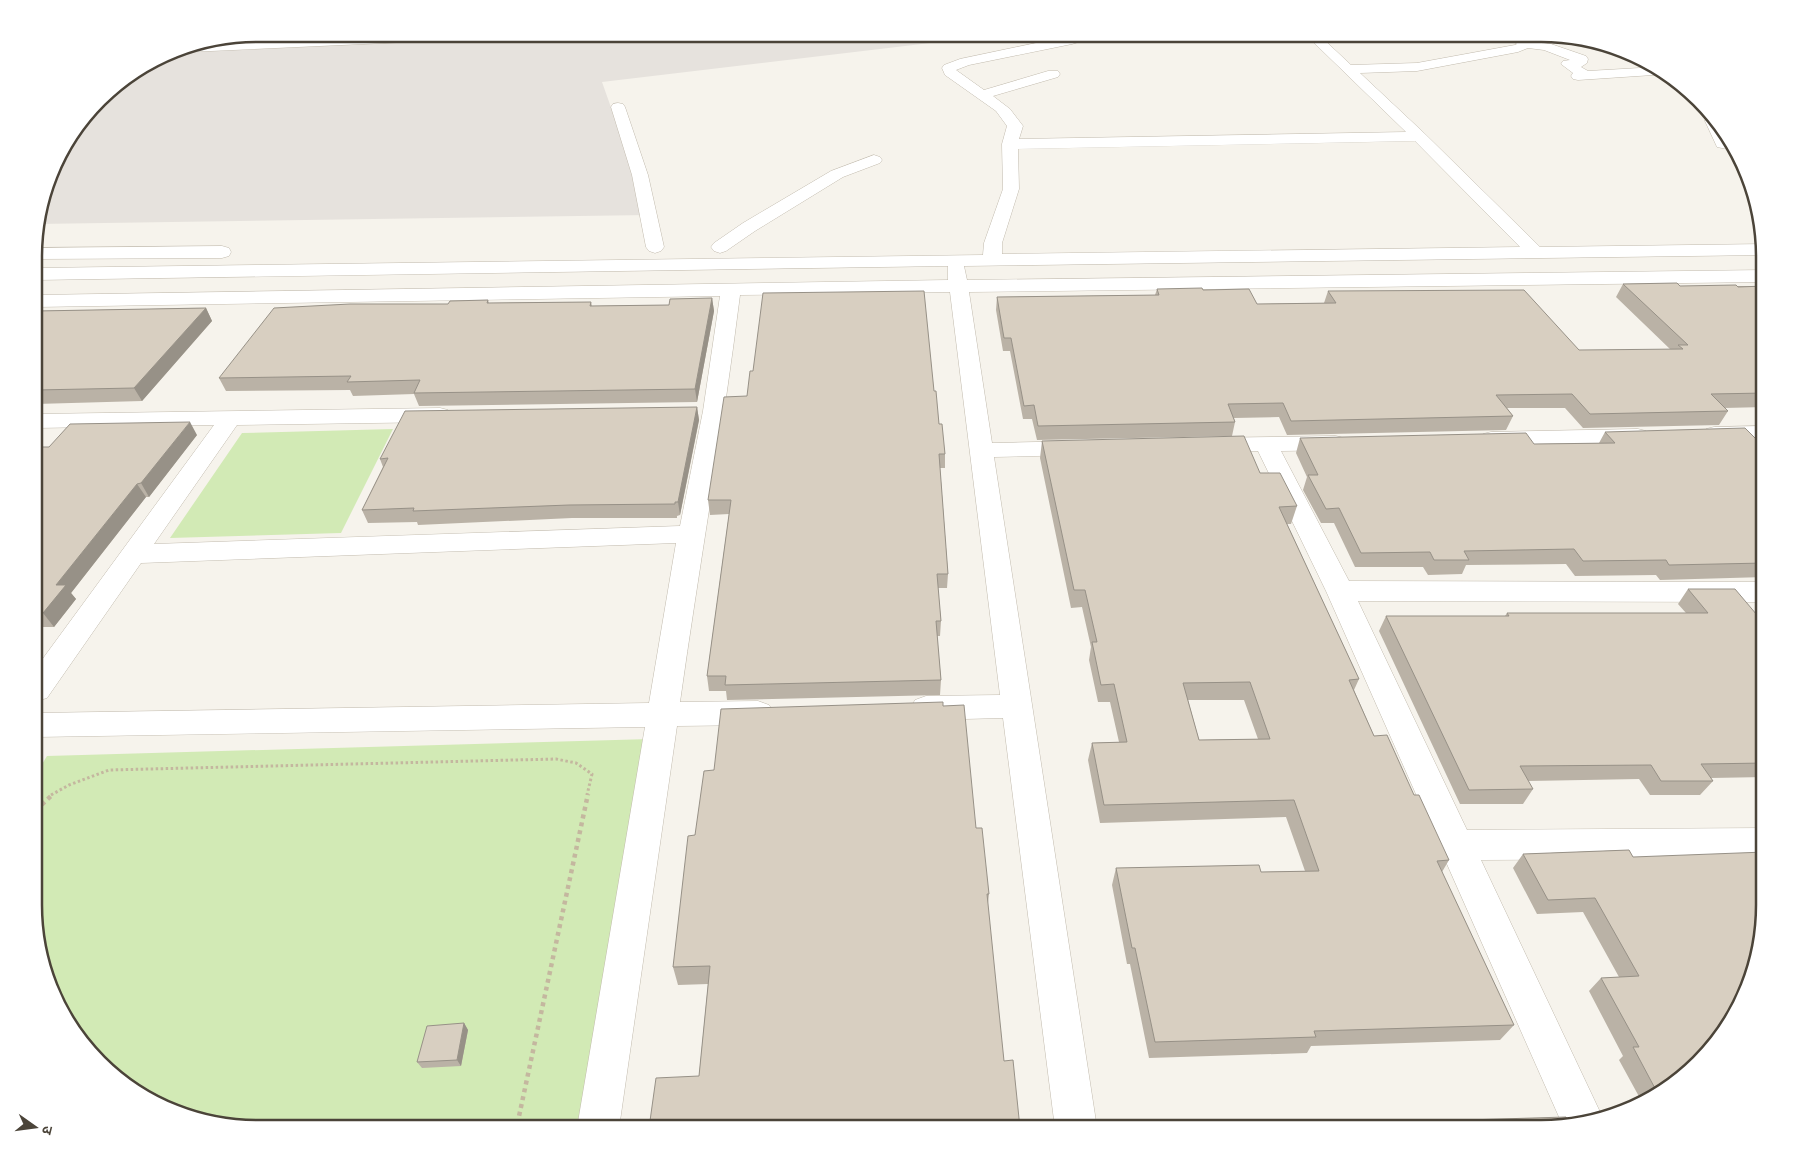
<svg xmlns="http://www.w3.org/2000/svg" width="1799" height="1162" font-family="Signika,'Noto Sans Devanagari',sans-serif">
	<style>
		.industrial { fill: #e6e2dd }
		.green { fill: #d2eab5 }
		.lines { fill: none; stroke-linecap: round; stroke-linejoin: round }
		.minor-casing { stroke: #c2bbae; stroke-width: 1 }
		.path-far1 { stroke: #c4b79f; stroke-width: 3; stroke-dasharray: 2.5 2.5; stroke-linecap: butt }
		.path { stroke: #c4b79f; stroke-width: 4.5; stroke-dasharray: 4 4; stroke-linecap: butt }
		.minor { fill: #fff; fill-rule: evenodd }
		.wall { fill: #bab2a6; fill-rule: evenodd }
		.shaded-wall { fill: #979187 }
		.building { fill: #d8cfc1; stroke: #979187; fill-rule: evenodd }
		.rim { fill: none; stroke: #4b4439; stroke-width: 2.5 }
	</style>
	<rect width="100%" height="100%" fill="#f6f3ec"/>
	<path class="industrial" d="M 258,34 L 1006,34 L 602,82 L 649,215 L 37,224 L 57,159 L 110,90 L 172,51 Z"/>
	<path class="green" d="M 393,429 L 341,533 L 170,538 L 242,433 Z
		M 651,739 L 585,1128 L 258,1128 L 186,1116 L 133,1090 L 64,1016 L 36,933 L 36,774 L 47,756 Z"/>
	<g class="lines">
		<defs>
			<path id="minor" d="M 417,34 L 501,34 L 495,38 L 188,52 L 182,49 L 211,43 Z
				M 1079,34 L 1097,34 L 1095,37 L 1072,44 L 969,65 L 956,70 L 984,90 L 1048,71 L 1058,71 L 1060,74 L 1058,77 L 993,96 L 1010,109 L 1023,126 L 1019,139 L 1406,132 L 1305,34 L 1318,34 L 1351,65 L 1417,63 L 1515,45 L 1517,44 L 1506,36 L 1507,34 L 1517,34 L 1530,41 L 1551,44 L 1586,56 L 1588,59 L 1587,63 L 1581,67 L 1588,71 L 1657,67 L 1668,74 L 1578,80 L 1573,79 L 1571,76 L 1573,73 L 1561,64 L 1563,61 L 1570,60 L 1544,50 L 1528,48 L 1518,52 L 1417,71 L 1360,73 L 1424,133 L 1540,247 L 1765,244 L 1765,255 L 964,266 L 967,280 L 1765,270 L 1765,282 L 969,292 L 992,443 L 1078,441 L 1086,443 L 1090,448 L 1086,453 L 1078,455 L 994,457 L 1097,1128 L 1055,1128 L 1003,718 L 926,720 L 915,716 L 911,708 L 915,700 L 926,696 L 1000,695 L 950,292 L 740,295 C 723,431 699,567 680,702 L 758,701 L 769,705 L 774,713 L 769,721 L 758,725 L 677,726 L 619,1128 L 577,1128 L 645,727 L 36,737 L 36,713 L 649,703 L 676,543 L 141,563 L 47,698 L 36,701 L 36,668 L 214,425 L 36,428 L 36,414 L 440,408 L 448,410 L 451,415 L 448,420 L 440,422 L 237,425 L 154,544 L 680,526 L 703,411 L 720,296 L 36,307 L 36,295 L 948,280 L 948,266 L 36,280 L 36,268 L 983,255 L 984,243 L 1003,189 L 1002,144 L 1007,126 L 996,111 L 945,75 L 942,68 L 944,65 L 960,59 ZM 1415,141 L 1520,247 L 1002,254 L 1002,243 L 1019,189 L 1018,149 Z
				M 618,103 L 623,104 L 625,107 L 648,175 L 664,247 L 661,251 L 655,253 L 649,251 L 646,247 L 632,175 L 611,107 L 613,104 Z
				M 1709,117 L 1735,146 L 1737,151 L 1717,147 L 1705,121 Z
				M 874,155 L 880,157 L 882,160 L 880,163 L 843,177 L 755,231 L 726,251 L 720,253 L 714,251 L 711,247 L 714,243 L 743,223 L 831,171 Z
				M 222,246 L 229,248 L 231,252 L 229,256 L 222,258 L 36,259 L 36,248 Z
				M 1765,426 L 1765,440 L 1714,441 L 1706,439 L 1702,434 L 1706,429 L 1714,427 Z
				M 1638,429 L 1646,431 L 1650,436 L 1646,441 L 1638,443 L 1491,446 L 1483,444 L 1479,439 L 1483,434 L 1491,432 Z
				M 1336,436 L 1344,438 L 1348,443 L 1344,448 L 1336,450 L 1281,451 L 1349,581 L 1765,582 L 1765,602 L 1358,601 L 1467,830 L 1765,828 L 1765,858 L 1481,860 L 1601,1114 L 1563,1126 L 1326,591 L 1258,451 L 1211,452 L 1203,450 L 1199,445 L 1203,440 L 1211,438 Z"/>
		</defs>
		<use href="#minor" class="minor-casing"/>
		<path class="path-far1" d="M 51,795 L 69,785 L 109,770 L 556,759 L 576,763 L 592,774 L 587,795"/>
		<path class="path" d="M 36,810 L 53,794
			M 510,1128 L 518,1121 L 588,794"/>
		<use href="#minor" class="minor"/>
	</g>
	<path class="wall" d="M 1623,284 L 1680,286 L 1765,286 L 1765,407 L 1724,408 L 1728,411 L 1719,425 L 1583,428 L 1565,408 L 1507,408 L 1513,416 L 1506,430 L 1287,435 L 1279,417 L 1234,418 L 1235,422 L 1232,436 L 1037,440 L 1032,419 L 1023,419 L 1010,351 L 1003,351 L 996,310 L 997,297 L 1155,295 L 1157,289 L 1203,290 L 1257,304 L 1324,303 L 1328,291 L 1579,350 L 1671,350 L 1616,297 Z
		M 712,298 L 714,311 L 697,402 L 419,406 L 414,394 L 353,396 L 350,390 L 226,391 L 219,378 L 448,304 L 488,300 L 489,303 L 591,302 L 592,306 L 669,305 Z
		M 206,308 L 212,321 L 142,401 L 36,404 L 36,311 Z
		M 934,391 L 939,424 L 945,454 L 945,468 L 940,468 L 948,574 L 947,588 L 938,588 L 941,621 L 940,636 L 937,636 L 941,680 L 940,695 L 727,700 L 726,691 L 709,691 L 707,676 L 729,514 L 710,515 L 708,500 Z
		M 697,407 L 699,420 L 680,515 L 677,516 L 677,518 L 572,518 L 418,525 L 417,522 L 368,523 L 362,510 L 383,467 L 380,459 Z
		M 1605,432 L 1765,448 L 1765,577 L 1660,580 L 1656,575 L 1575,576 L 1566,564 L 1466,565 L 1462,574 L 1428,575 L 1423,567 L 1355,567 L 1334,523 L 1321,523 L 1303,490 L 1307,477 L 1296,453 L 1300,438 L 1534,444 L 1599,443 Z
		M 197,435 L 149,497 L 146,497 L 71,593 L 76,599 L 54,627 L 40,627 L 36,633 L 36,447 L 49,447 Z
		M 1042,441 L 1260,473 L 1297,506 L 1291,524 L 1287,524 L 1359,679 L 1354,690 L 1374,736 L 1414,795 L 1449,860 L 1442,872 L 1514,1025 L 1500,1040 L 1311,1046 L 1307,1053 L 1149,1058 L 1130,964 L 1127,964 L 1112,885 L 1116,868 L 1261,872 L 1305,871 L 1286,817 L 1100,823 L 1088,760 L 1092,743 L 1119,742 L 1110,702 L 1098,702 L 1089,660 L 1091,647 L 1082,607 L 1071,608 L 1040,458 ZM 1188,700 L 1244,700 L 1258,739 L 1199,740 Z
		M 1688,589 L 1757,615 L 1765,615 L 1765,777 L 1711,778 L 1713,781 L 1700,795 L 1650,795 L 1639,779 L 1528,781 L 1533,789 L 1523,804 L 1460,804 L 1379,631 L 1386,616 L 1505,616 L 1507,613 L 1686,613 L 1678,604 Z
		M 943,706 L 976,828 L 989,894 L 988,903 L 699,1076 L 708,984 L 678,985 L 673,967 L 695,835 L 714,770 Z
		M 1629,850 L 1727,1029 L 1653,1098 L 1642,1102 L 1619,1060 L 1623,1056 L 1589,991 L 1601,978 L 1619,977 L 1583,912 L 1537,914 L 1513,868 L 1523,854 Z
		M 464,1023 L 468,1030 L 461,1066 L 422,1068 L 417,1062 Z"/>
	<path class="shaded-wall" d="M 712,298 L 714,311 L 697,402 L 695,389 Z
		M 206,308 L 212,321 L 142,401 L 134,388 Z
		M 697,407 L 699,420 L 680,515 L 678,502 Z
		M 190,422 L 197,435 L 149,497 L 141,483 Z
		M 137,484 L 146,497 L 71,593 L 76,599 L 54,627 L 43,613 L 56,585 Z
		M 36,621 L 40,627 L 36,633 Z
		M 464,1023 L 468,1030 L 461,1066 L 457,1060 Z"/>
	<path class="building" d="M 1677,283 L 1680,286 L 1736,285 L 1738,287 L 1765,286 L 1765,393 L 1711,394 L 1728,411 L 1590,414 L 1572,394 L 1496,395 L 1513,416 L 1291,421 L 1283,403 L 1228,404 L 1235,422 L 1038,426 L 1034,405 L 1024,406 L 1011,338 L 1004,338 L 997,297 L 1159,295 L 1157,289 L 1202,288 L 1203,290 L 1249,289 L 1257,304 L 1336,303 L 1328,291 L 1524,290 L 1579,350 L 1683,349 L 1678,345 L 1688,345 L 1623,284 Z
		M 924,291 L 934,391 L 936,391 L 939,424 L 942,424 L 945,454 L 939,454 L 948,574 L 937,574 L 941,621 L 936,621 L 941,680 L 725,685 L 726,676 L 707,676 L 731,500 L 708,500 L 724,397 L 747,396 L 750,371 L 753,371 L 763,293 Z
		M 712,298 L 695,389 L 414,393 L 420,380 L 347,382 L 351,376 L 219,378 L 274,308 L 350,304 L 448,304 L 450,301 L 488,300 L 487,303 L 591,302 L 590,306 L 669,305 L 670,299 Z
		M 206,308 L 134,388 L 36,390 L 36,311 Z
		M 697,407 L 678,502 L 675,502 L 675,504 L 569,505 L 413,511 L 414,508 L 362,510 L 388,458 L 380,459 L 405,411 Z
		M 190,422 L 141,483 L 137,484 L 56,585 L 66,585 L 43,613 L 36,613 L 36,447 L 49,447 L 70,424 Z
		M 1745,428 L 1765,448 L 1765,563 L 1669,565 L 1666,560 L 1583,561 L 1574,549 L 1464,551 L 1469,560 L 1434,560 L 1430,552 L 1361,553 L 1339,508 L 1326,509 L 1308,475 L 1318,475 L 1300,438 L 1526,433 L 1534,444 L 1615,443 L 1605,432 Z
		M 1244,436 L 1260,473 L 1280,473 L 1297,506 L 1279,507 L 1359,679 L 1349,680 L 1374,736 L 1387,735 L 1414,795 L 1419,795 L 1449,860 L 1437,861 L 1514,1025 L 1314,1031 L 1316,1037 L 1155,1042 L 1135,948 L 1132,948 L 1116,868 L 1259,865 L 1261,872 L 1319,871 L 1294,800 L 1104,805 L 1092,743 L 1127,742 L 1114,684 L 1101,685 L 1092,642 L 1097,642 L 1085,590 L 1074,590 L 1042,441 ZM 1250,682 L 1270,739 L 1199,740 L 1183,683 Z
		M 1688,589 L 1735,589 L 1757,615 L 1765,615 L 1765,763 L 1701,764 L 1713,781 L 1661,781 L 1651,765 L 1520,766 L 1533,789 L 1469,790 L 1386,616 L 1509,616 L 1507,613 L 1708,613 Z
		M 943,702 L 943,706 L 964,705 L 976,828 L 982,828 L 989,894 L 987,894 L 1004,1061 L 1013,1060 L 1020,1128 L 649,1128 L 656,1078 L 699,1076 L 710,966 L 673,967 L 688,836 L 695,835 L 704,771 L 714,770 L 721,709 Z
		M 1629,850 L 1633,857 L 1765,852 L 1765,918 L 1753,976 L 1727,1029 L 1658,1094 L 1633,1047 L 1639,1047 L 1601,978 L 1639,976 L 1595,898 L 1548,900 L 1523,854 Z
		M 464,1023 L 457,1060 L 417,1062 L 427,1026 Z
		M 1566,1117 L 1569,1124 L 1555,1128 L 1346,1128 L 1401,1126 L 1400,1122 Z"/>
	<path d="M0 0H1799V1162H0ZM257 42H1541A215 215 0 0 1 1756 257V905A215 215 0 0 1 1541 1120H257A215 215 0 0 1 42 905V257A215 215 0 0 1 257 42Z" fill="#fff" fill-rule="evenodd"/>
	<path class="rim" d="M257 42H1541A215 215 0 0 1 1756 257V905A215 215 0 0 1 1541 1120H257A215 215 0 0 1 42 905V257A215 215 0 0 1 257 42Z"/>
	<g transform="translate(35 1127) rotate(104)" stroke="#ffffff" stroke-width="4" paint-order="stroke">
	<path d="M0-4L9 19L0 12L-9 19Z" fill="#4b4439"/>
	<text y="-8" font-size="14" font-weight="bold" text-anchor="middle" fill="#4b4439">उ</text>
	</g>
</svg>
